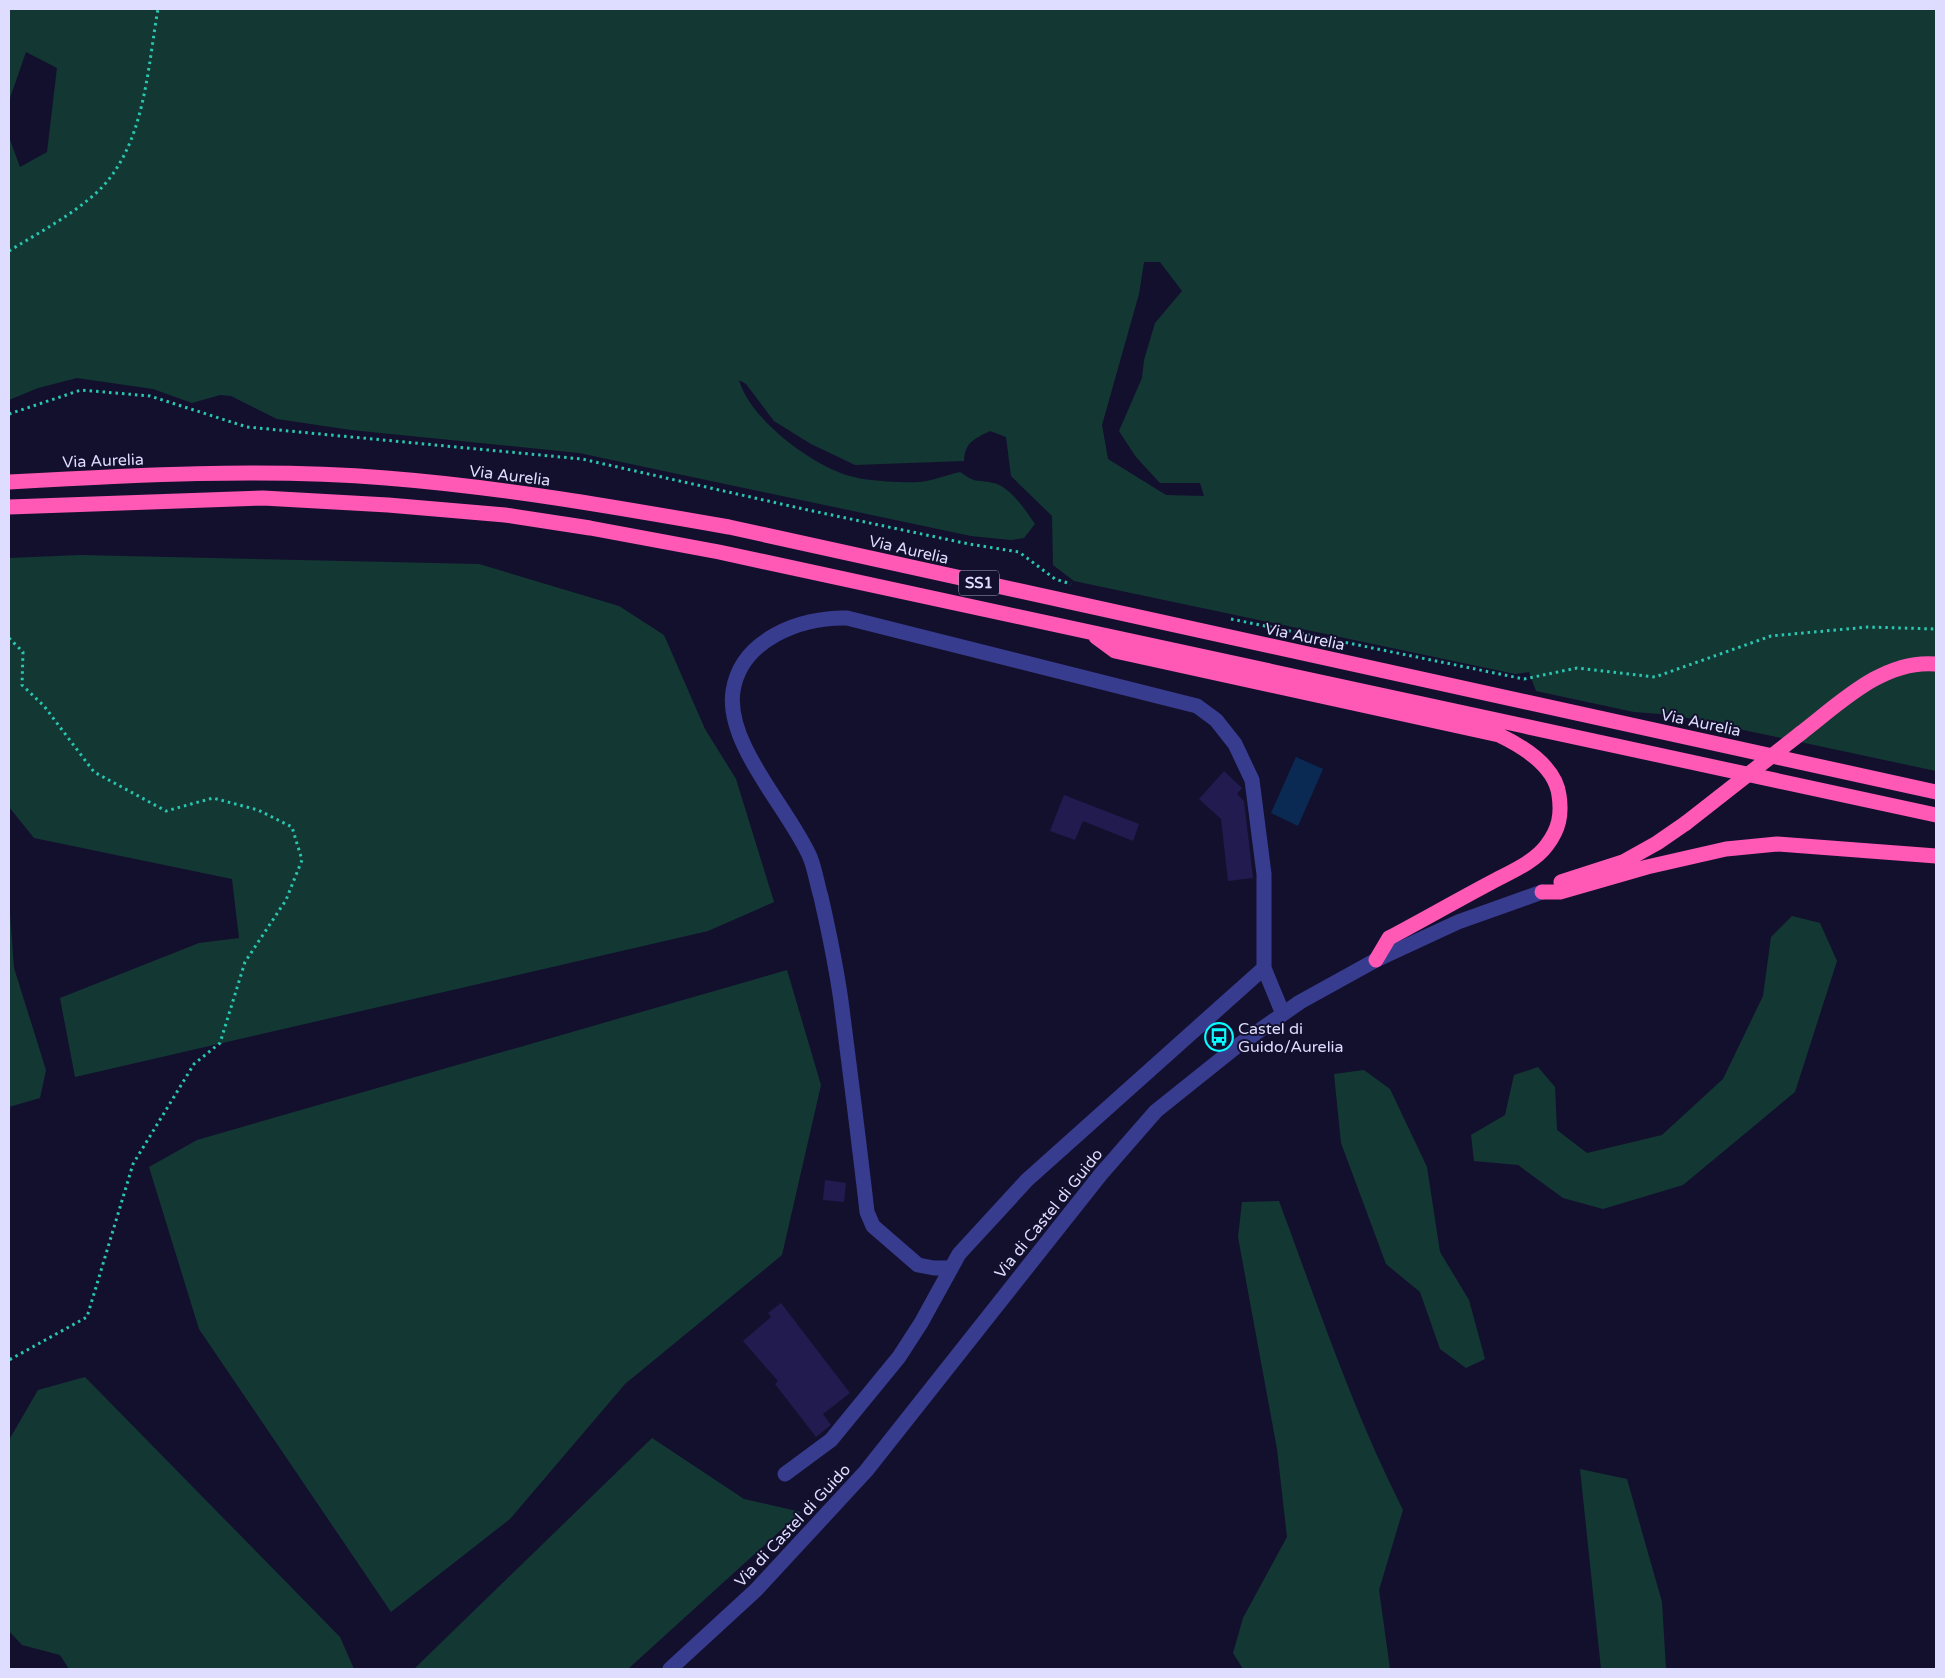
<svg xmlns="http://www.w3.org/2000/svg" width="1945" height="1678" font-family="'Varela Round',sans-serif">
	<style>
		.green { fill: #133834; fill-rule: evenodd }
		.water { fill: #0a2a53 }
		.building { fill: #211b50 }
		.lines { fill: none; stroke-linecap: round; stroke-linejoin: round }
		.path { stroke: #29c7b1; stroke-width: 3; stroke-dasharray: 2.5 4; stroke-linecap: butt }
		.minor { stroke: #383c8f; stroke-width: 15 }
		.highway { stroke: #ff58b5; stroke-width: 15 }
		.highway-bridge { stroke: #ff58b5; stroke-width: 15 }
		.labels { text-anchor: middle; stroke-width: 4; stroke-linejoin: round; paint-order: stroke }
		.shield { fill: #13102e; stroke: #a1a0c0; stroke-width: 1 }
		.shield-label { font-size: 15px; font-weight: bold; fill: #deddff }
		.street-label { font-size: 16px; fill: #deddff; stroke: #13102e }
		.poi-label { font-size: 16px; fill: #deddff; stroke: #13102e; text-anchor: start }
	</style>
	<rect width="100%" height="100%" fill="#13102e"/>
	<path class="green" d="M 9,9 L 1936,9 L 1936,771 L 1673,715 L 1634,712 L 1536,691 L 1529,672 L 1515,674 L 1074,581 L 1053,565 L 1052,516 L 1011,476 L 1006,437 L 990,431 C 974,439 965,442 964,461 L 855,465 L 811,444 L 774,421 L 746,384 L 739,380 C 750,420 815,468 854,477 C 867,481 906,483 919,482 C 932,481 946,475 960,472 C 977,484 975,479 993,483 C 1010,486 1026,511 1035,524 L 1024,538 L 1011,540 L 971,536 L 579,453 L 351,430 L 277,419 L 231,396 L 220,395 L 192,403 L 153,389 L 77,378 L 38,388 L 9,400 L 9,137 L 20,167 L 47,152 L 57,68 L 26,52 L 9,101 ZM 1144,262 L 1160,262 L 1182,291 L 1155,323 L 1144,360 L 1142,378 L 1119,431 L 1136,457 L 1160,483 L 1200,483 L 1204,496 L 1166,495 L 1108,459 L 1102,425 L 1139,294 Z
		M 80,555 L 479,564 L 619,606 L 664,635 L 705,729 L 736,779 L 774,902 L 708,931 L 75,1077 L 60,998 L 199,943 L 239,938 L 232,879 L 34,838 L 9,807 L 9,558 Z
		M 9,899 L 14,968 L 46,1070 L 40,1098 L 9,1107 Z
		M 1792,916 L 1820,923 L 1837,961 L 1795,1092 L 1683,1185 L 1603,1209 L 1563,1198 L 1518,1165 L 1474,1161 L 1471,1135 L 1505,1115 L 1514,1075 L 1538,1067 L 1555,1087 L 1557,1130 L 1587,1153 L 1662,1135 L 1723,1079 L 1763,996 L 1771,937 Z
		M 787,970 L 821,1085 L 782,1255 L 625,1384 L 510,1519 L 391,1612 L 199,1329 L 149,1167 L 197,1140 Z
		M 1364,1070 L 1390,1089 L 1427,1167 L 1440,1252 L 1469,1300 L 1485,1359 L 1466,1368 L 1440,1349 L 1420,1292 L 1386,1264 L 1341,1143 L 1334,1074 Z
		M 1279,1201 C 1318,1306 1353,1411 1403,1510 L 1379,1590 L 1390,1669 L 1243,1669 L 1233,1653 L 1243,1618 L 1287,1537 L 1277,1449 L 1238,1237 L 1242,1202 Z
		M 85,1377 L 340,1637 L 354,1669 L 69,1669 L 60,1655 L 22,1645 L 9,1631 L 9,1440 L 38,1390 Z
		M 652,1438 L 744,1499 L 801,1512 L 628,1669 L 414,1669 Z
		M 1580,1469 L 1627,1479 L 1662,1602 L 1666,1669 L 1601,1669 Z"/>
	<path class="water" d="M 1296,757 L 1323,769 L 1298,826 L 1271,813 Z"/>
	<path class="building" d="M 1224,771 L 1242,788 L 1237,794 L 1244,801 L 1253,878 L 1228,881 L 1221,819 L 1199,799 Z
		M 1064,795 L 1139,824 L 1133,841 L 1083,821 L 1075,840 L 1050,831 Z
		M 825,1180 L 846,1183 L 844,1202 L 823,1200 Z
		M 781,1303 L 850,1393 L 823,1414 L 831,1425 L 816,1437 L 775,1384 L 778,1381 L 743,1341 L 771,1317 L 768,1313 Z"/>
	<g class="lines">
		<path class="path" d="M 9,251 C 38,233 69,217 95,194 C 145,149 147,70 158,9
			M 9,414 L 81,390 L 150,396 L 247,427 L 582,459 L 808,510 L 969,544 L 1019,552 L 1055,579 L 1071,584
			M 1231,619 L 1524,679 L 1577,668 L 1655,677 L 1771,636 L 1868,627 L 1936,629
			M 9,638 L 23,652 L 22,685 L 44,706 L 94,772 L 166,811 L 213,798 L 258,810 L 292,827 L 302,860 L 286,900 L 245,962 L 220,1043 L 194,1064 L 133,1164 L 87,1317 L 9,1360"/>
		<path class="minor" d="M 951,1268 L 934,1268 L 918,1265 L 873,1226 L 867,1212 C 859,1141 850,1071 841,1001 C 836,966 829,932 821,897 C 817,884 815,869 810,857 C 789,809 725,744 733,691 C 741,639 801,617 847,618 L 1197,706 L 1216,720 L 1235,744 L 1252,780 L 1264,874 L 1264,968 L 1283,1014
			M 785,1474 L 831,1440 L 899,1357 L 921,1323 L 959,1254 L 1027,1180 L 1264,968
			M 670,1669 L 756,1590 L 866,1471 L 1101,1174 L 1156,1111 L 1236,1047 L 1300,1002 L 1376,960 L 1458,922 L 1542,892"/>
		<path class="highway" d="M 9,482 C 134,475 261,468 386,478 C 501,487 615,507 729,527 L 1936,792
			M 9,507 L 263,498 L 388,505 L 505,515 L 590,528 L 719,552 L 1936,815
			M 1096,637 L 1115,651 L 1499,735 C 1524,747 1555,766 1559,795 C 1562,815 1559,829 1547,845 C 1534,863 1508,873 1490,883 C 1456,901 1423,920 1389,938 L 1376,960
			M 1801,733 C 1839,704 1883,659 1936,664
			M 1561,882 L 1623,862 L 1657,843 L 1686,823
			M 1542,892 L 1560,892 L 1647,867 L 1726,849 L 1777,844 L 1936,856"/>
		<path class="highway-bridge" d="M 1686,823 L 1801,733"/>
	</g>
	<defs>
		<symbol id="bus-ring" viewBox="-11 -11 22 22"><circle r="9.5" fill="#13102e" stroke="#09faff" stroke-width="1.5"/><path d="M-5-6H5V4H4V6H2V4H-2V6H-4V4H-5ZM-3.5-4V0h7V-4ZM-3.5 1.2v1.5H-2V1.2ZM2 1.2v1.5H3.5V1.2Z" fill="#09faff"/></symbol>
	</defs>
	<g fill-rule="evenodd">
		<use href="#bus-ring" x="1203" y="1021" width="32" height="32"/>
	</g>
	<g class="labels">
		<rect class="shield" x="959" y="570.5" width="40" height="25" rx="4"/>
		<g class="shield-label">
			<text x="979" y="588">SS1</text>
		</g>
		<g class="street-label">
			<text transform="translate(103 460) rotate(-2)" y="6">Via Aurelia</text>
			<text transform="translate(510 475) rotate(7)" y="6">Via Aurelia</text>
			<text transform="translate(909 549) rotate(13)" y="6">Via Aurelia</text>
			<text transform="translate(1305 636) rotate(12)" y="6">Via Aurelia</text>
			<text transform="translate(1701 722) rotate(12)" y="6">Via Aurelia</text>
			<text transform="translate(1048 1213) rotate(-51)" y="6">Via di Castel di Guido</text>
			<text transform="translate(792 1525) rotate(-47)" y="6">Via di Castel di Guido</text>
		</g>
		<g class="poi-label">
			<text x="1238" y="1034">Castel di<tspan x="1238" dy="18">Guido/Aurelia</tspan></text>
		</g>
	</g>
	<rect width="1945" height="1678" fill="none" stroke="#deddff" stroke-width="20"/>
</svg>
